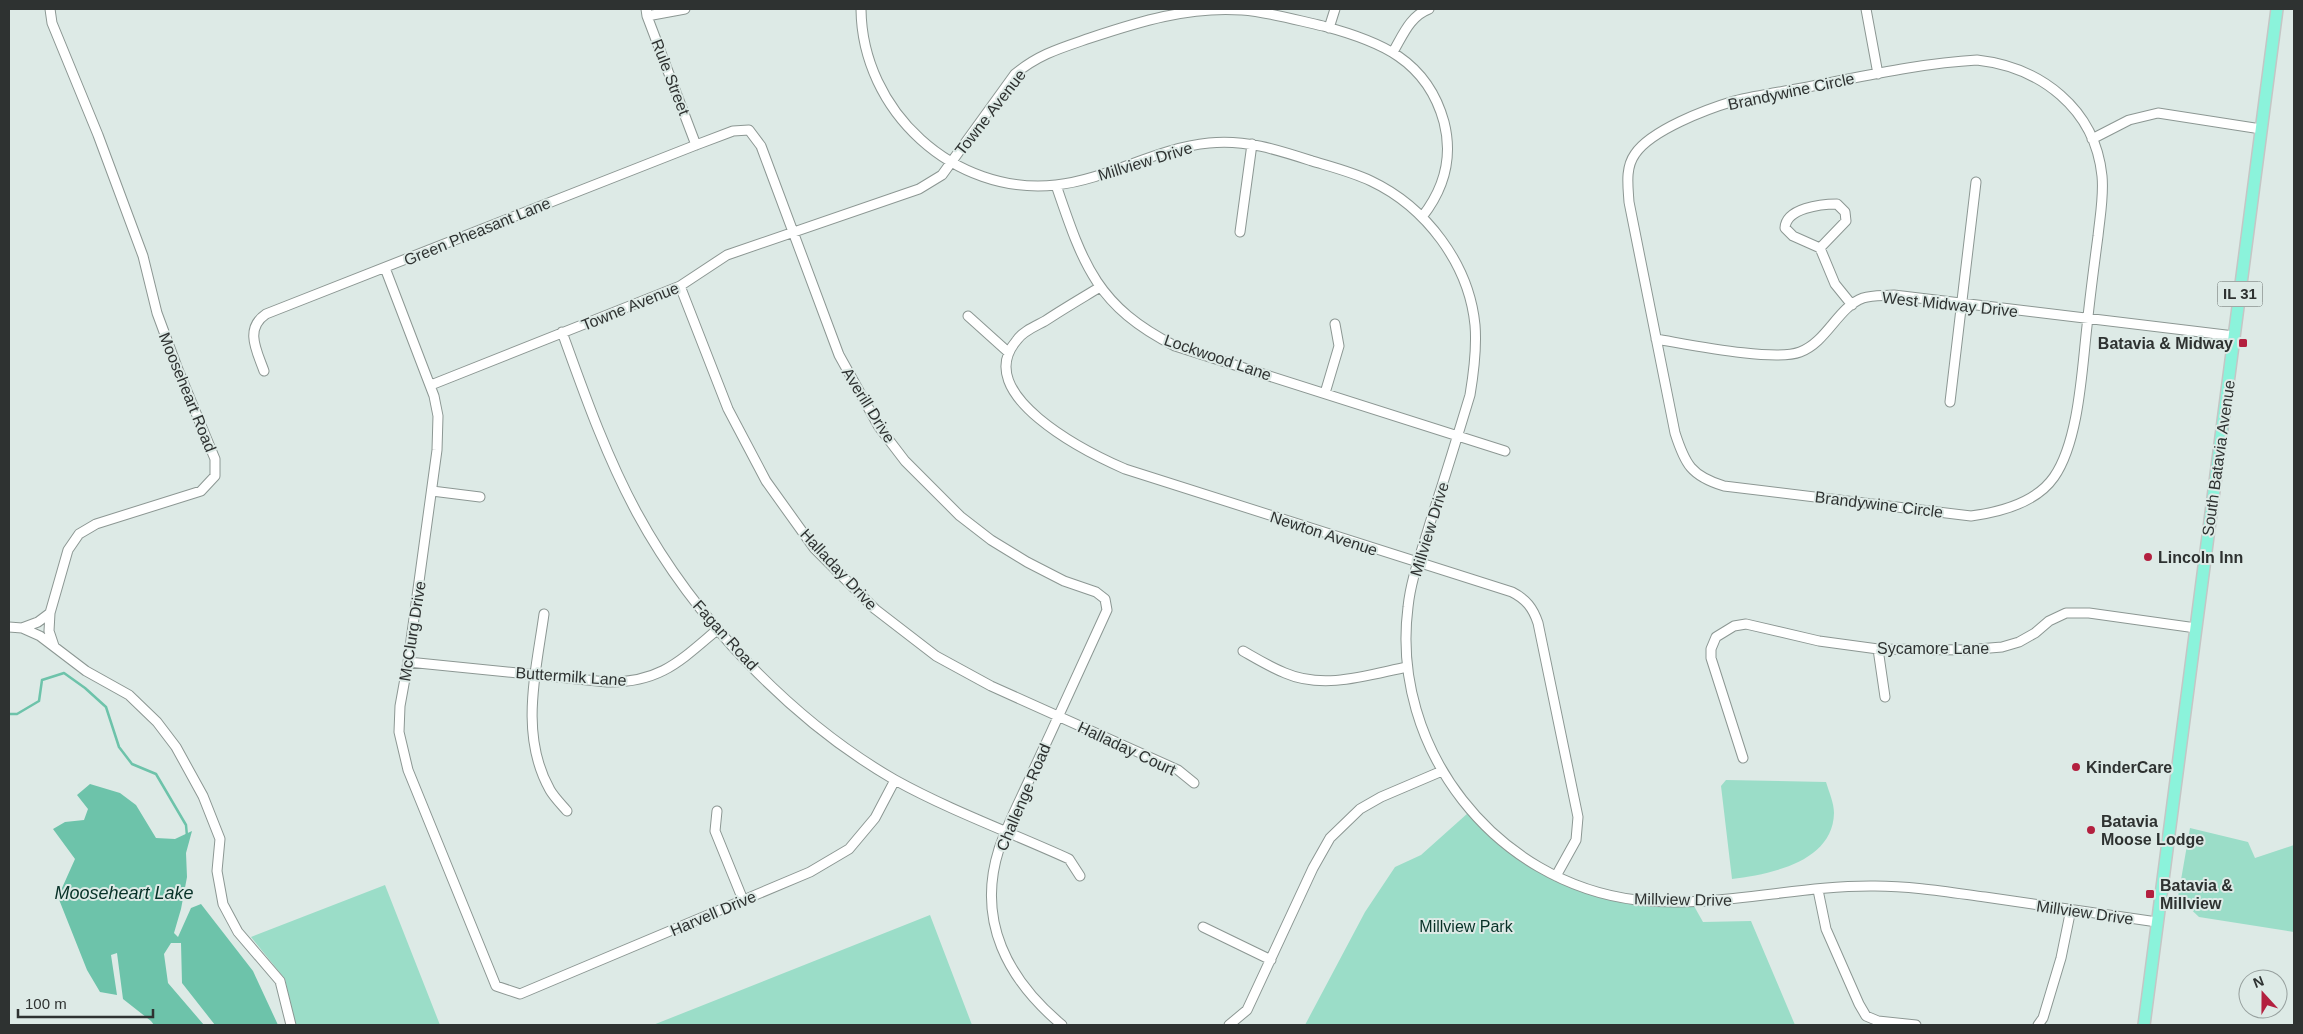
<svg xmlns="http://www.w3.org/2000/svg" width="2303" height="1034" font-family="Arial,sans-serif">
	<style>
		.green { fill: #9bddc8 }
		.water { fill: #6dc3aa }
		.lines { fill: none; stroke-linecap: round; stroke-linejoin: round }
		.stream { stroke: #6dc3aa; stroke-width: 2.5 }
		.minor-casing { stroke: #8c9793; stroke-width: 11 }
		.major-casing { stroke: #c4c6c5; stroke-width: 14 }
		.minor { stroke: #fff; stroke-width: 9 }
		.major { stroke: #8bf3db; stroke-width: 11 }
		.poi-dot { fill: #b3203f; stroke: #ddeae6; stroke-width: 2 }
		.labels { text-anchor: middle; stroke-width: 4; stroke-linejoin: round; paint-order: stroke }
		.shield { fill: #ddeae6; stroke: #626967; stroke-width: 1 }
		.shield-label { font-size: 15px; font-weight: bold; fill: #2e3231 }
		.street-label { font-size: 16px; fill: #2e3231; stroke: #ddeae6 }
		.poi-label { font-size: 16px; font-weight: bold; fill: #2e3231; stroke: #ddeae6; text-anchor: start }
		.park-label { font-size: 16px; fill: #073127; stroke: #ddeae6 }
		.water-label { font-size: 18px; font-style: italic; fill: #083228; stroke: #ddeae6 }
	</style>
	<rect width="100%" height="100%" fill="#ddeae6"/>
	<path class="green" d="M 1726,780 L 1826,782 C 1829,792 1834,803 1834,813 C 1833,862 1771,874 1732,879 L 1721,786 Z
		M 1468,813 C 1482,826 1495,842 1510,853 C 1569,897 1623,903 1694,906 L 1703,922 L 1751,921 L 1795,1025 L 1305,1025 L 1365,912 L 1395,867 L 1421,855 Z
		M 2190,828 L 2248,842 L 2255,858 L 2294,845 L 2294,932 L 2199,917 L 2178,897 Z
		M 385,885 L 440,1025 L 295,1025 L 285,979 L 251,937 Z
		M 930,915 L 972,1025 L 653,1025 Z"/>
	<path class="water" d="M 90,784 L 120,793 L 136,805 L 156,838 L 175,839 L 192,831 L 186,853 L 187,877 L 181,909 L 174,933 L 178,937 L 191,908 L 201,904 L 253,971 L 278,1025 L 215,1025 L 182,983 L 181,943 L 171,943 L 164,954 L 168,983 L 204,1025 L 154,1025 L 151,1021 L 123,999 L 117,953 L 111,955 L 117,995 L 100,992 L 87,970 L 58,897 L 75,859 L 53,829 L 65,822 L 84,820 L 88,809 L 77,795 Z"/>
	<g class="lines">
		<path class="stream" d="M 9,714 L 17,714 L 39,701 L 42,680 L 64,673 L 85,688 L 106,707 L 119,747 L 132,764 L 156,774 L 186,825 L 187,836"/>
		<defs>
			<path id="minor" d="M 50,9 L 52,23 L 98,135 L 143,256 L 157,313 L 177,367 L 215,459 L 215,476 L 201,491 L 96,524 L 79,534 L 68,550 L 50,613 L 49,631 L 54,646
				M 646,9 L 647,16 L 696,145
				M 861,9 C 862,111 954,196 1056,185 C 1109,179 1156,148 1209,143 C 1245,139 1278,150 1312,161 C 1332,167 1352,172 1371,181 C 1426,207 1469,264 1475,325 C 1477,349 1474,371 1470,395 C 1457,438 1444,480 1430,523 C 1422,551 1411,578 1408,607 C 1390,748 1495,883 1637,900 C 1718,909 1795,885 1875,886 C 1912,886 1948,892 1985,897 C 2042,905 2100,914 2157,922
				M 1866,9 L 1878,74
				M 647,16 L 685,9
				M 1329,28 L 1335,9
				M 1393,52 C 1403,35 1410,16 1429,9
				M 1977,60 C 2040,67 2095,108 2102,176 C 2104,196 2100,216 2098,236 C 2094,266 2090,296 2087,326 C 2082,369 2079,441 2054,477 C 2036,503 2001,512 1971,516 L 1724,486 C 1691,476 1685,464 1675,433 L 1629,202 C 1628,186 1625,168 1635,154 C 1651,130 1707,109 1734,101 C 1763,94 1794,90 1823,84 C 1874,74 1925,63 1977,60 Z
				M 2092,139 L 2129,120 L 2158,113 L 2261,129
				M 1056,185 C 1083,264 1096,306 1175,346 L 1505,451
				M 1240,232 L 1252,144
				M 1820,248 L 1793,236 L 1785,228 C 1786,208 1821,204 1837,204 L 1845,212 L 1846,221 L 1820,248 L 1835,284 L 1852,305
				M 385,268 L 434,396 L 438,416 L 437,450 L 408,662 L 400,706 L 399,732 L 408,770 L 496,986 L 520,994 L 810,872 L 849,849 L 875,818 L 895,780
				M 680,286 L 728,409 L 766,481 L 814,548 L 875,609 L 936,656 L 991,686 L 1178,770 L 1194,783
				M 1100,287 C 1082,298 1063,309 1045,321 C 1036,326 1023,331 1017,340 C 970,394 1086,452 1125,469 L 1512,592 C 1526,599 1533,608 1538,623 L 1578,817 L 1576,840 L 1556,876
				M 968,316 L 1008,352
				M 562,332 C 584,393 606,456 637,513 C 694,618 791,720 895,780 C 949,810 1012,833 1069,859 L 1080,876
				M 1656,339 C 1687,344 1774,362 1800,352 C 1827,342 1838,307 1863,298 C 1873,295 1884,296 1894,295 L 2234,336
				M 264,371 C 257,351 244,329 266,314 L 696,145 L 733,131 L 749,130 L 761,146 L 839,355 L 879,427 L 905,461 L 960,516 L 991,540 L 1027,562 L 1064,581 L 1096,592 L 1105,599 L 1107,610 L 1102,621 C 1079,671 1057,720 1034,769 C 1023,795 1008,822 999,849 C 976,921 1008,980 1062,1025
				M 431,385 L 680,286 L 727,255 L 919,189 L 942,175 L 1015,74 C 1039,54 1061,48 1090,38 C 1138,22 1189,6 1242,10 C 1269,12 1296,20 1323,26 C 1380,41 1427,60 1444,122 C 1453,157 1444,189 1422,217
				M 1325,393 L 1339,346 L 1335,324
				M 1950,402 L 1976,182
				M 432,491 L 480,497
				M 544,614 C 536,672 519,735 550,790 C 554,797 561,804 567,811
				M 9,627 L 22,628 L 40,636 L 86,671 L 129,695 L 157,722 L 176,747 L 203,796 L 220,839 L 217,871 L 223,904 L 238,932 L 280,981 L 291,1025
				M 22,628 L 38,622 L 50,613
				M 1878,649 L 1885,697
				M 1243,651 C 1257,659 1270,667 1285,673 C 1324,690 1368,675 1407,667
				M 408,662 L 607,682 C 660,683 680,661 718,629
				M 1743,758 L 1711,658 L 1711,649 L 1716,637 L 1734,626 L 1746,624 L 1819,641 L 1878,649 L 1966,650 L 2002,647 L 2019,642 L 2035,633 L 2049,621 L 2066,613 L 2089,613 L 2196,628
				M 717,811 L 715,831 L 743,900
				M 1818,890 L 1826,929 L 1859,1004 L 1866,1016 L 1878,1021 L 1916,1025
				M 1203,927 L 1271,960
				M 1229,1025 L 1247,1010 L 1313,868 L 1330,838 L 1360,809 L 1381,797 L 1442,771
				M 2038,1025 L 2043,1018 L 2061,958 L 2071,909"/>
			<path id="major" d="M 2144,1025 L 2277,9"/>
		</defs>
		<use href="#minor" class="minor-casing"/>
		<use href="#major" class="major-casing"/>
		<use href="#minor" class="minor"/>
		<use href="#major" class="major"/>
	</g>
	<g class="poi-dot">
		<rect x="2238" y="338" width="10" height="10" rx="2.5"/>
		<circle cx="2148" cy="557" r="5"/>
		<circle cx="2076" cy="767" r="5"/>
		<circle cx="2091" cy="830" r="5"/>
		<rect x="2145" y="889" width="10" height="10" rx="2.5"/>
	</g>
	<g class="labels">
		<rect class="shield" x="2217.5" y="281.5" width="45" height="25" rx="4"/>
		<g class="shield-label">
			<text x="2240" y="299">IL 31</text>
		</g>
		<g class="street-label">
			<text transform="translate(671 77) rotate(69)" y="6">Rule Street</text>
			<text transform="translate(1791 91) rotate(-12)" y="6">Brandywine Circle</text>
			<text transform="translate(990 112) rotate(-52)" y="6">Towne Avenue</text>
			<text transform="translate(1145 161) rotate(-17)" y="6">Millview Drive</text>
			<text transform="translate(477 231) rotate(-22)" y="6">Green Pheasant Lane</text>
			<text transform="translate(1950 304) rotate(6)" y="6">West Midway Drive</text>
			<text transform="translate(630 306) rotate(-22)" y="6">Towne Avenue</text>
			<text transform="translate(1218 357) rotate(19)" y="6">Lockwood Lane</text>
			<text transform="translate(188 392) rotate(68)" y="6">Mooseheart Road</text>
			<text transform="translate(869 405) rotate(58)" y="6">Averill Drive</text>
			<text transform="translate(2218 458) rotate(-82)" y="6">South Batavia Avenue</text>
			<text transform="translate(1879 504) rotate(7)" y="6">Brandywine Circle</text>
			<text transform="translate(1429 529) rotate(-73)" y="6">Millview Drive</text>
			<text transform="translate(1324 533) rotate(18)" y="6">Newton Avenue</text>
			<text transform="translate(839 569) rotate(47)" y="6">Halladay Drive</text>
			<text transform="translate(412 631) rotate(-81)" y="6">McClurg Drive</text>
			<text transform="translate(726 635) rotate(48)" y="6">Fagan Road</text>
			<text x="1933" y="654">Sycamore Lane</text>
			<text transform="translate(571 676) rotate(4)" y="6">Buttermilk Lane</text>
			<text transform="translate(1127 748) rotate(25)" y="6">Halladay Court</text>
			<text transform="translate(1023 797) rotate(-67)" y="6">Challenge Road</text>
			<text transform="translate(1683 899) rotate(1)" y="6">Millview Drive</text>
			<text transform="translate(2085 912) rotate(8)" y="6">Millview Drive</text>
			<text transform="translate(713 913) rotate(-23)" y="6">Harvell Drive</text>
		</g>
		<g class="poi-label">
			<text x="2233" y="349" text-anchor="end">Batavia &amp; Midway</text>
			<text x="2158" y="563">Lincoln Inn</text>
			<text x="2086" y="773">KinderCare</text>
			<text x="2101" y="827">Batavia<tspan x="2101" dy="18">Moose Lodge</tspan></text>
			<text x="2160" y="891">Batavia &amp;<tspan x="2160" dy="18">Millview</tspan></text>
		</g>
		<g class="park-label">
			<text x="1466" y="932">Millview Park</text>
		</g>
		<g class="water-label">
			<text x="124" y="899">Mooseheart Lake</text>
		</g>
	</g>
	<rect width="2303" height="1034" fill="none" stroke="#2e3231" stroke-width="20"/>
	<g transform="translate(2263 994) rotate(339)"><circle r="24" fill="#ddeae6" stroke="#97a09e"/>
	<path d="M0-4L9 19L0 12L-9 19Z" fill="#b3203f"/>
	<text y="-8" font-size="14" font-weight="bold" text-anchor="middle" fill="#2e3231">N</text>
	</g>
	<path d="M18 1009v8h135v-8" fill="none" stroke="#2e3231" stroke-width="2.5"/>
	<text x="25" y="1009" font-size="15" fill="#2e3231" stroke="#ddeae6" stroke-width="4" paint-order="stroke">100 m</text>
</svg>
